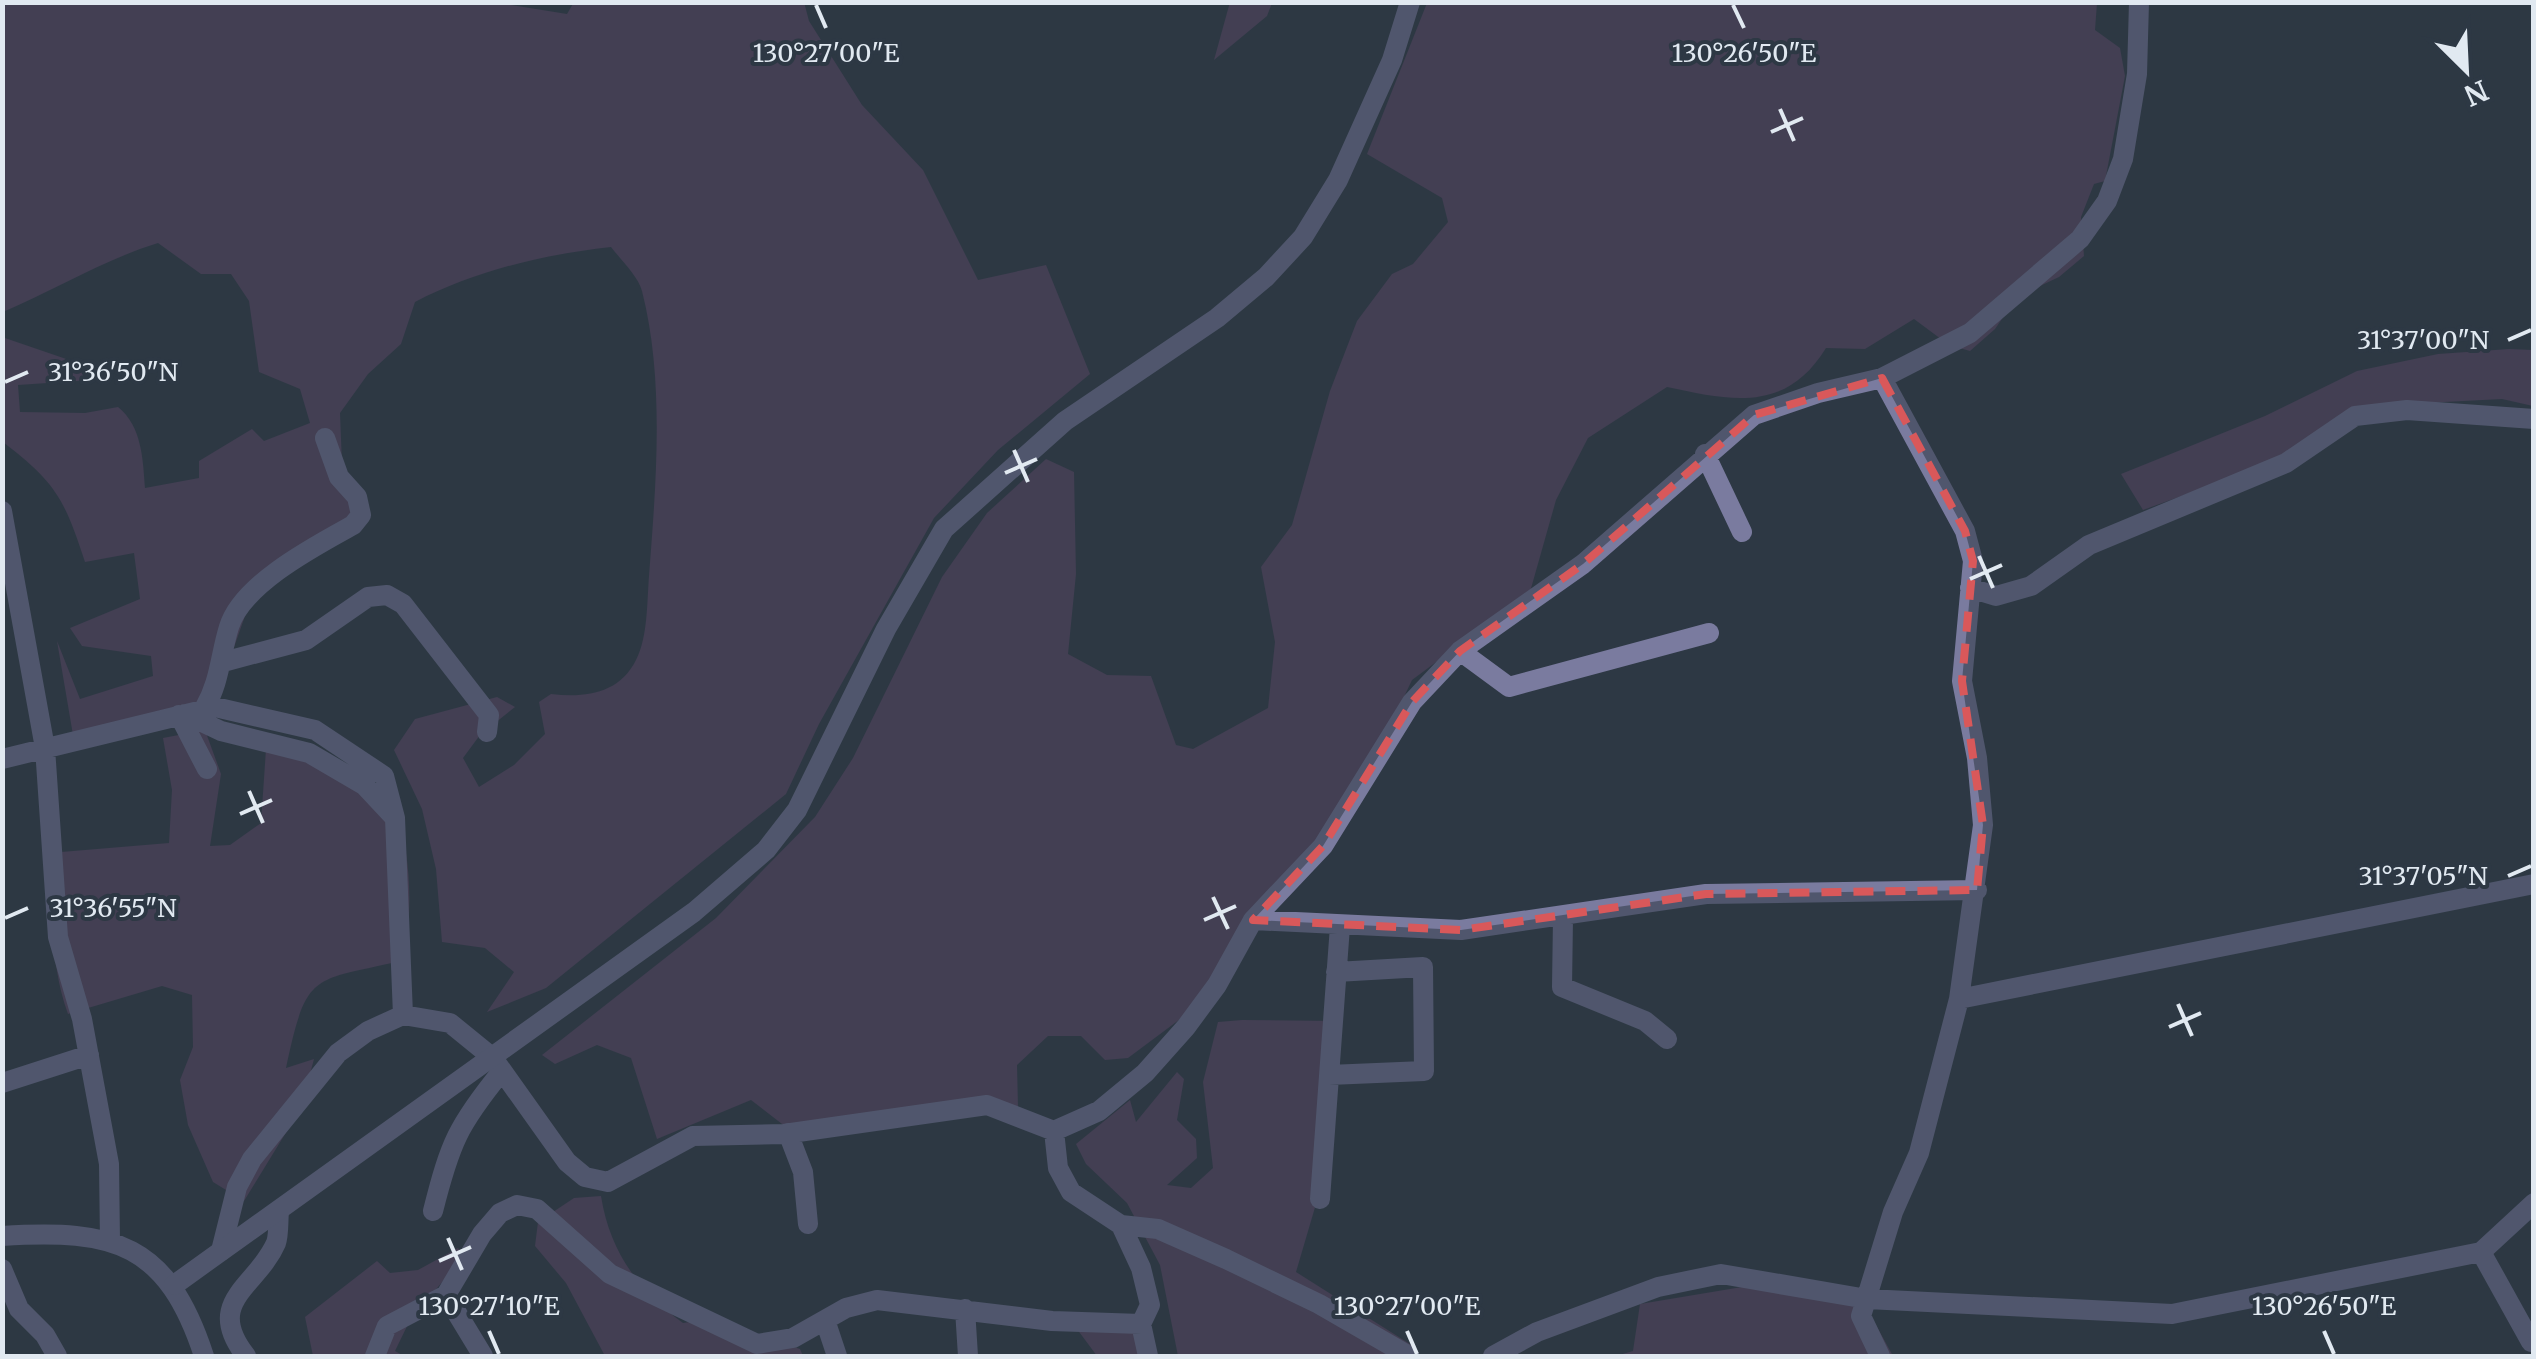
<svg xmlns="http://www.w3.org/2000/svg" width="2536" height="1359" font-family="Merriweather,serif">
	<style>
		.green { fill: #5d4766 }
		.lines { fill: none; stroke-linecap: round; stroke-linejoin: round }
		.minor { stroke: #7a7b9f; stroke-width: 20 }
		.tertiary { stroke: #7a7b9f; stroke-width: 20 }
		.marked { fill: none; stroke: #d9585a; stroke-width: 8; stroke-dasharray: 20 12; stroke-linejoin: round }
		.ticks { fill: none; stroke: #e1e9f1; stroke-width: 4 }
		.ticks-label { font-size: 25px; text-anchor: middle; fill: #e1e9f1; stroke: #2d3844; stroke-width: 8; stroke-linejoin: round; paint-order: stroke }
	</style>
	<rect width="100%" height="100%" fill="#2d3844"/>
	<path class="green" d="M 492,2 L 567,14 L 574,2 L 804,2 L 809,21 L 862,105 L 923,170 L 978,280 L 1046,265 L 1090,374 L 998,450 L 934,518 L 819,724 L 786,794 L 546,988 L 487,1012 L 514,972 L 485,948 L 442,942 L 436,869 L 422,809 L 394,750 L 415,719 L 497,697 L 515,707 L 480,735 L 463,758 L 479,787 L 514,765 L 545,734 L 539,702 L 551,694 C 585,698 619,694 636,660 C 648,637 647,600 649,576 C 656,484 665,381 642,291 C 638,276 621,260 611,247 C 542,255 477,270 415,302 L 401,344 L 368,374 L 340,413 L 342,464 L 358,512 L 287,561 L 246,613 L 226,670 L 194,709 L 73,735 L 57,641 L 80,699 L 153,676 L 151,656 L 82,646 L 70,628 L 140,599 L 134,553 L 85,562 C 64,498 56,483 3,442 L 2,337 L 75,362 L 106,379 L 18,385 L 20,412 L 85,413 L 118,407 C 142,426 143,460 145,488 L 199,478 L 199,461 L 252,429 L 264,441 L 310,423 L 300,389 L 259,372 L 249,301 L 231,274 L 201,274 L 158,243 C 103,260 55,290 3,312 L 3,3 Z
		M 1230,2 L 1272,3 L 1267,16 L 1214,60 Z
		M 1427,3 L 2097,3 L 2095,30 L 2120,48 L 2125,76 L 2105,181 L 2094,184 L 2081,217 L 2084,256 L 2059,277 L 2017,297 L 1995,329 L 1970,351 L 1949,345 L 1914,319 L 1865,349 L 1826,348 C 1786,413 1732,401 1667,387 L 1588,438 L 1556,500 L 1530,592 L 1412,680 L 1335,842 L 1268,891 L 1195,1008 L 1128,1058 L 1105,1060 L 1081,1036 L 1048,1036 L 1017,1065 L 1018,1107 L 795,1134 L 751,1100 L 657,1139 L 631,1058 L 597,1045 L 555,1064 L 542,1055 L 716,918 L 815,817 L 853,758 L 942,577 L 987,513 L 1046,459 L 1074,472 L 1076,574 L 1068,654 L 1107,675 L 1151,676 L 1176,745 L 1193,749 L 1268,708 L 1275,642 L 1261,567 L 1292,525 L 1330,391 L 1357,321 L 1392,274 L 1413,264 L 1448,222 L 1442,198 L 1367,154 Z
		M 2509,349 L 2533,350 L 2533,406 L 2502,399 L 2386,405 L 2264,466 L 2143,510 L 2121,474 L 2265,416 L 2357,371 L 2438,354 Z
		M 205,730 L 221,774 L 210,846 L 230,845 L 261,823 L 266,749 L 295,754 L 394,803 C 412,857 412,904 405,960 C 312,982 307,969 286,1068 L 314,1059 L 301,1108 L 244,1201 L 213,1182 L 188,1125 L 180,1080 L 193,1047 L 192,995 L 162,986 L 68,1014 C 48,958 53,909 61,852 L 169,843 L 172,790 L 163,738 Z
		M 1242,1020 L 1336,1021 L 1316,1204 L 1296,1272 L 1413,1346 L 1419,1356 L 1178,1356 L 1160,1265 L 1127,1203 L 1086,1164 L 1076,1144 L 1130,1100 L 1136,1122 L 1177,1072 L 1184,1079 L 1177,1120 L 1196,1139 L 1197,1158 L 1167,1185 L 1191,1188 L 1213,1168 L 1203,1082 L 1218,1022 Z
		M 601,1196 C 610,1252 638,1290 683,1323 L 710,1319 L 800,1349 L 803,1356 L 605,1356 L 566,1283 L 535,1246 L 538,1222 L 574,1198 Z
		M 458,1248 L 464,1257 L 411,1318 L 395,1351 L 404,1356 L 313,1356 L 305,1317 L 377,1261 L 390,1273 L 418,1270 Z
		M 1760,1284 L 1866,1307 L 1893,1356 L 1616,1356 L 1633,1351 L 1640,1304 Z
		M 1074,1325 L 1117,1327 L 1150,1339 L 1155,1356 L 1097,1356 Z"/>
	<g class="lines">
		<path class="minor" d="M 1705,454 L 1742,532
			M 2,511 L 45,748 L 58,937 L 82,1019 L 109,1164 L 110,1241
			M 1970,588 L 1996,596 L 2031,586 L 2089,545 L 2286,463 L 2355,416 L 2407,410 L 2534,419
			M 1460,651 L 1509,687 L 1709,633
			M 223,662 L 306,640 L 368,597 L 387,595 L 403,604 L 489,715 L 487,732
			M 204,709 C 220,682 220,656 229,627 C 242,584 315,546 353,525 L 361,515 L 357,497 L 339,477 L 325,438
			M 185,714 L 221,731 L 309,753 L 364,785 L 393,816
			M 179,715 L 207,769
			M 2,759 L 215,707 L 315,730 L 384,776 L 395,818 L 403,1015 L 450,1023 L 493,1058 L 567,1162 L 585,1177 L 608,1182 L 693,1136 L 784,1134 L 987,1105 L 1054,1131 L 1099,1111 L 1145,1073 L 1186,1027 L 1217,985 L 1253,920 L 1323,846 L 1412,702 L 1460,651 L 1583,564 L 1754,415 L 1818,393 L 1882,378 L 1970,333 L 2080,239 L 2107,201 L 2123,159 L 2137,74 L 2139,2
			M 1563,918 L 1562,987 L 1645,1021 L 1667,1039
			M 1253,920 L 1461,930 L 1706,894 L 1977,890
			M 1959,999 L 2534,884
			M 1329,1075 L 1424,1071 L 1423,967 L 1336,972
			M 2,1083 L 89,1055
			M 1054,1131 L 1058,1168 L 1071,1192 L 1121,1225 L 1158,1229 L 1226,1259 L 1319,1304 L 1409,1356
			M 788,1133 L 803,1172 L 808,1224
			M 1320,1199 L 1340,926
			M 433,1211 C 450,1143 458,1125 502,1071
			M 1121,1225 L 1141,1268 L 1150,1305 L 1141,1324 L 1148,1356
			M 2,1236 C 115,1229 167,1243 204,1356
			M 221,1251 L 237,1187 L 252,1159 L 338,1053 L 368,1031 L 403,1015
			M 2481,1252 L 2531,1342
			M 2,1269 L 19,1309 L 45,1335 L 57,1356
			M 446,1295 L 483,1356
			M 965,1309 L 968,1356
			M 825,1320 L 837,1356
			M 246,1356 C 203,1301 257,1287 276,1243 C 279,1235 278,1220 279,1211
			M 375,1356 L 387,1326 L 446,1295 L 482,1234 L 500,1213 L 517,1205 L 537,1209 L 610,1274 L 757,1344 L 793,1338 L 846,1308 L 877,1300 L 1052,1321 L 1141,1324
			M 1493,1356 L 1537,1332 L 1658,1287 L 1721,1274 L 1867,1299 L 2172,1314 L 2481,1252 L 2534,1203
			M 1880,1356 L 1861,1316 L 1893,1212 L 1919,1153 L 1959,999 L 1983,825 L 1977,758 L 1962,681 L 1973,561 L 1965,531 L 1882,378"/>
		<path class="tertiary" d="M 174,1285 L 694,912 L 766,850 L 797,810 L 886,629 L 944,529 L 1065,421 L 1217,318 L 1266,277 L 1303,237 L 1338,180 L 1392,60 L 1410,2"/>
	</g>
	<path d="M0 0H2536V1359H0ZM 1882,378 L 1965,531 L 1973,561 L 1962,681 L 1983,825 L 1977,890 L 1706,894 L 1461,930 L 1253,920 L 1323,846 L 1412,702 L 1460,651 L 1583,564 L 1754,415 Z" fill="#2d3844" fill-opacity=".55" fill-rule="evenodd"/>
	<path class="marked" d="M 1882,378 L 1965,531 L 1973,561 L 1962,681 L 1983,825 L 1977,890 L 1706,894 L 1461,930 L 1253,920 L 1323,846 L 1412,702 L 1460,651 L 1583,564 L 1754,415 Z"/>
	<path class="ticks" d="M 816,5 L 826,28M 1733,5 L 1744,28M 1780,109 L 1794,141M 1771,132 L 1803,118M 2508,340 L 2531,330M 5,382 L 28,372M 1014,450 L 1028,482M 1005,473 L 1037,459M 1979,556 L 1993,588M 1970,579 L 2002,565M 249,791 L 263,823M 240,814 L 272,800M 2508,876 L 2531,866M 1213,897 L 1228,929M 5,918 L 28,908M 1204,920 L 1236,906M 2178,1004 L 2192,1036M 2169,1027 L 2201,1013M 448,1238 L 462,1270M 439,1261 L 471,1247M 489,1331 L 499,1354M 1407,1331 L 1417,1354M 2324,1331 L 2334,1354"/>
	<g class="ticks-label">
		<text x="826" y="62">130°27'00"E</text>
		<text x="1744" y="62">130°26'50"E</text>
		<text x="2423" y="349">31°37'00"N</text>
		<text x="113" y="381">31°36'50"N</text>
		<text x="2423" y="885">31°37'05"N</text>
		<text x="113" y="917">31°36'55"N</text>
		<text x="489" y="1315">130°27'10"E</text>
		<text x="1407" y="1315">130°27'00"E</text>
		<text x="2324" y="1315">130°26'50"E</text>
	</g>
	<rect width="2536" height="1359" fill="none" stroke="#e1e9f1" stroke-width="10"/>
	<g transform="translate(2466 70) rotate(156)" stroke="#2d3844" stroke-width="8" paint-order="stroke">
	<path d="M0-8L18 38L0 25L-18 38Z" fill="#e1e9f1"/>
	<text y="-15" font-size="28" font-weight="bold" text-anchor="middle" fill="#e1e9f1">N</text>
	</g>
</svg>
